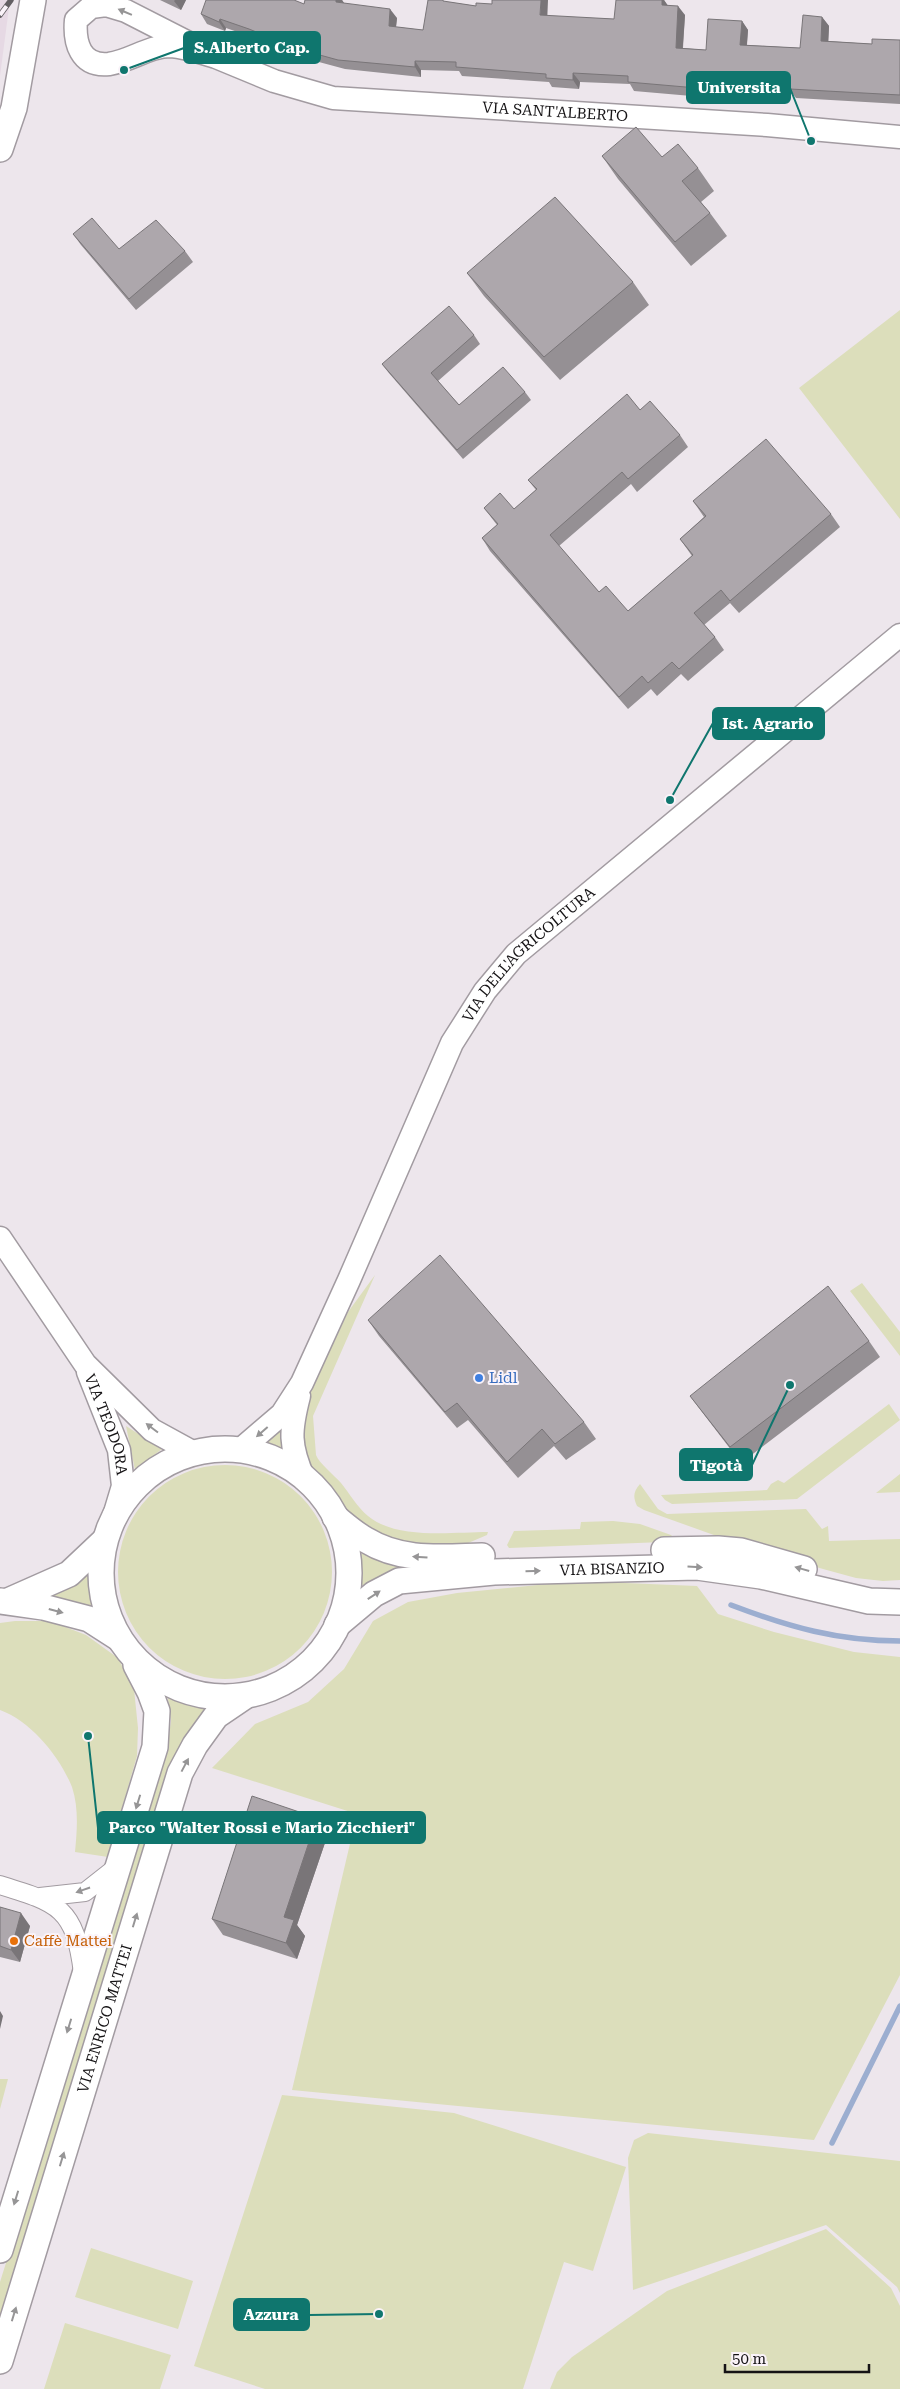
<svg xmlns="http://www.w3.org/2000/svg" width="900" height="2389" font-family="'Roboto Serif',serif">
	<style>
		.built { fill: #e6d9e4 }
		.green { fill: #dcdebb }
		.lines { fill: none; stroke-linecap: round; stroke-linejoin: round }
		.stream { stroke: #9caed0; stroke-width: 5.5 }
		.minor-casing { stroke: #a29ba1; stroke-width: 20 }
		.tertiary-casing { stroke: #a29ba1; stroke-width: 25 }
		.secondary-casing { stroke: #a29ba1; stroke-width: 28 }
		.minor { stroke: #fff; stroke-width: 18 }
		.tertiary { stroke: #fff; stroke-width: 22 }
		.secondary { stroke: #fff; stroke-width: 25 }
		.rail-casing { stroke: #635f63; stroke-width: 5.5 }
		.rail { stroke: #faf3f9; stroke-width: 4; stroke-dasharray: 11; stroke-linecap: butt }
		.wall { fill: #959094 }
		.shaded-wall { fill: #797578 }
		.building { fill: #ada7ac; stroke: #797578 }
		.oneway { fill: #969596 }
		.shop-dot { fill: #3f7fe0; stroke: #faf3f9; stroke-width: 2 }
		.food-dot { fill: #e8710a; stroke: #faf3f9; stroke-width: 2 }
		.labels { text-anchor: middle; stroke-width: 4; stroke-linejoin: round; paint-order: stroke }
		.street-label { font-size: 15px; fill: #151315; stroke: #faf3f9 }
		.shop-label { font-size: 15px; fill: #366cbe; stroke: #faf3f9; text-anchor: start }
		.food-label { font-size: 15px; fill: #c56008; stroke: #faf3f9; text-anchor: start }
		.leader { fill: none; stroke: #0f766e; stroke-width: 2 }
		.callout-dot { fill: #0f766e; stroke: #faf3f9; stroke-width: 2 }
		.callout { fill: #0f766e; stroke: #0f766e; stroke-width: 2 }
		.callout-label { font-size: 16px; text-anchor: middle; font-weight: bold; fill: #fff }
	</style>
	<rect width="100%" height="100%" fill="#ede6ec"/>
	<path class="built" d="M 0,0 L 10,0 L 0,76 Z"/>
	<path class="green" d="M 900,310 L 900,519 L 799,388 Z
		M 375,1275 L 313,1416 L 316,1455 C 319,1463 334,1475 341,1483 C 350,1494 357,1507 368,1516 C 397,1540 452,1532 488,1532 L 487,1535 L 454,1549 L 441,1550 L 379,1537 L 348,1514 L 331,1489 L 311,1470 L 301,1445 L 305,1406 L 310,1393 L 348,1312 Z
		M 862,1283 L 900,1332 L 900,1356 L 850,1291 Z
		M 889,1404 L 900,1420 L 797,1499 L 672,1504 L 665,1500 L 661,1495 L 767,1490 L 771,1484 L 778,1480 L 784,1483 Z
		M 126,1426 L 162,1449 L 135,1470 Z
		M 281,1429 L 282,1431 L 284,1453 L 264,1445 Z
		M118 1572a107 107 0 1 1 214 0a107 107 0 1 1-214 0Z
		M 900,1474 L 900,1492 L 876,1493 Z
		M 640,1484 L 658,1509 L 667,1514 L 806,1509 L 822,1529 L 828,1526 L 829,1541 L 900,1539 L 900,1580 L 883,1581 L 856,1578 L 823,1569 L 739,1544 L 644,1510 L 637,1506 C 633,1497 633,1492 640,1484 Z
		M 613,1521 L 640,1524 L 671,1535 L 674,1538 L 663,1542 L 509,1548 L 507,1545 L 514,1531 L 580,1529 L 581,1522 Z
		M 364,1552 L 401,1565 L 401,1571 L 366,1587 L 362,1585 L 360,1555 Z
		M 94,1562 L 93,1578 L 101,1615 L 41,1599 Z
		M 577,1581 L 697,1586 L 718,1614 L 774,1632 L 854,1652 L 900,1657 L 900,1975 L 814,2140 L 292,2090 L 357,1814 L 212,1768 L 255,1724 L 308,1702 L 344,1669 L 373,1621 L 408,1602 L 457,1593 Z
		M 15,1621 L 50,1621 L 86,1635 L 118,1658 L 134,1689 L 138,1728 L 137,1756 L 108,1857 L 75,1852 C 77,1831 79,1808 72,1787 C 60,1757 31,1721 0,1710 L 0,1623 Z
		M 167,1692 L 211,1708 L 184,1738 L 174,1764 L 0,2330 L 0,2282 L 167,1749 L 171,1721 Z
		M 0,2079 L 8,2079 L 0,2109 Z
		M 282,2095 L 454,2113 L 626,2167 L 593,2271 L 564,2262 L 523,2389 L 265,2389 L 194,2366 Z
		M 648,2133 L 900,2161 L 900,2293 L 897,2287 L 826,2225 L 633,2290 L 628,2158 L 634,2140 Z
		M 826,2229 L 891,2288 L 900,2306 L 900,2389 L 550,2389 L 557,2372 L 572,2357 L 667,2291 Z
		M 91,2248 L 193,2281 L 178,2329 L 75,2297 Z
		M 65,2323 L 171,2355 L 160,2389 L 44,2389 Z"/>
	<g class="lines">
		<path class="stream" d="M 731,1605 C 789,1627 838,1641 900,1641
			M 832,2143 L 900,2006"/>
		<defs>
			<path id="minor" d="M 0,1885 C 59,1903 75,1908 83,1973
				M 40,1897 L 85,1892 L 118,1866"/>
			<g id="tertiary">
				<path id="s1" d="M 216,57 C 202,53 186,47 171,46 C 148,46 131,61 109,64 C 80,67 74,42 76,20 L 91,7 L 106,5 L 126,11 L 216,57 L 274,81 L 333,98 L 767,125 L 900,137"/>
				<path d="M 0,1238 L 85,1364 L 152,1430 L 194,1453"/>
				<path id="s2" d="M 88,1372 L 119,1450 L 123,1486 L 114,1516"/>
				<path d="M 299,1396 C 290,1431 289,1445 304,1479"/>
				<path id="s3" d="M 240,1450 L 282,1414 L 302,1383 L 349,1280 L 452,1043 L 485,991 L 516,954 L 900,635"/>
			</g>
			<g id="secondary">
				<path d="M 0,149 L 14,108 L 33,0"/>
				<circle cx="225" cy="1573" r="124"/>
				<path d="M 335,1517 C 345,1525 355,1534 366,1540 C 402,1562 441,1557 482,1556"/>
				<path d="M 664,1550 L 718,1549 L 741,1551 L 804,1569"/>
				<path d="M 0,1601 L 43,1607 L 89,1619 L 117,1637"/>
				<path d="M 8,1601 L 69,1574 L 104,1541"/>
				<path id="s4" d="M 337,1625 L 374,1594 L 399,1581 L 494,1572 L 697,1567 L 761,1576 L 869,1601 L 900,1602"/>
				<path d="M 0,2250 L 155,1747 L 157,1711 L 150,1692 L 136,1665"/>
				<path id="s5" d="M 0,2361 L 180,1773 L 195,1745 L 216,1716 L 244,1697"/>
			</g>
		</defs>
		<use href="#minor" class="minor-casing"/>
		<use href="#tertiary" class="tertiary-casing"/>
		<use href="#secondary" class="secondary-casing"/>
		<use href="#minor" class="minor"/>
		<use href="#tertiary" class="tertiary"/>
		<use href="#secondary" class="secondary"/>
		<defs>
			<path id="rail" d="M 0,15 L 11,0"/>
		</defs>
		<use href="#rail" class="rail-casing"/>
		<use href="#rail" class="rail"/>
	</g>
	<path class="wall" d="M 160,0 L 186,0 L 181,10 Z
		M 305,0 L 342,0 L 344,3 L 397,18 L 396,27 L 423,30 L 448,2 L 547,16 L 614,19 L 664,0 L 667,5 L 685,15 L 683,48 L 706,50 L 742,21 L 748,30 L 747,45 L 800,48 L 822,17 L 829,26 L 828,41 L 872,44 L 900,40 L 900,104 L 796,98 L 793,94 L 743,91 L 743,96 L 703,93 L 703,97 L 634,91 L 630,84 L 580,82 L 579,89 L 552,87 L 549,82 L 462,76 L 459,71 L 421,70 L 421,77 L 345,69 L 304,58 L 255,38 L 226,28 L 225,31 L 207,24 L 201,14 L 304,4 Z
		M 602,156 L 662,157 L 698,168 L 714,191 L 701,202 L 710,213 L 727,236 L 691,266 L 618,179 Z
		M 73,234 L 119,249 L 185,251 L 193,262 L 136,310 L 81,245 Z
		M 467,273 L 633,282 L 649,305 L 560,380 L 484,296 Z
		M 474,335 L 480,344 L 438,381 L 459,405 L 525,392 L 531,400 L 463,459 L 388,372 L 382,364 Z
		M 640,410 L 680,435 L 688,447 L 637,492 L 631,484 L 559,546 L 599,592 L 628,611 L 692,556 L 680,539 L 704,517 L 693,501 L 831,514 L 840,527 L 739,613 L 730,603 L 704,625 L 715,637 L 724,650 L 688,681 L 681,674 L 657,696 L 651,689 L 628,709 L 490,551 L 482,538 L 497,525 L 484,508 L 514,509 L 536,490 L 528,480 Z
		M 368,1320 L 584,1422 L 596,1439 L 566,1460 L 554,1446 L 518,1478 L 468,1420 L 457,1428 L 379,1336 Z
		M 869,1341 L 880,1357 L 741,1463 L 702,1412 L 690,1396 Z
		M 317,1818 L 328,1834 L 297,1925 L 305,1936 L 297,1959 L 223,1935 L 212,1919 Z
		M 0,1907 L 30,1926 L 20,1962 L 0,1957 Z"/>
	<path class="shaded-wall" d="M 175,0 L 186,0 L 181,10 L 174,1 Z
		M 336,0 L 342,0 L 344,3 L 336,2 Z
		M 541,0 L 548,0 L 547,24 L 540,15 Z
		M 662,0 L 664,0 L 669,7 L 662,5 Z
		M 678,6 L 685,15 L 682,57 L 676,48 Z
		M 390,9 L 397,18 L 395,35 L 389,26 Z
		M 822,17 L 829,26 L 828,50 L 821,41 Z
		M 220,19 L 226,28 L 225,31 L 219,22 Z
		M 742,21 L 748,30 L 746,54 L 740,45 Z
		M 415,61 L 421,70 L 421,77 L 415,67 Z
		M 573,73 L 580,82 L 579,89 L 573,80 Z
		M 737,82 L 743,91 L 743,96 L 736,86 Z
		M 697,84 L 703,93 L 703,97 L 697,88 Z
		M 317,1818 L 328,1834 L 297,1925 L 305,1936 L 297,1959 L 286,1943 L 284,1917 Z
		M 21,1913 L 30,1926 L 20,1962 L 11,1950 Z
		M 0,2011 L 3,2016 L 0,2029 Z"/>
	<path class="building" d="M 206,0 L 294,0 L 304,4 L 305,0 L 336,0 L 336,2 L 390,9 L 389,26 L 423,30 L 428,0 L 443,0 L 443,1 L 476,6 L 476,3 L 492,4 L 492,0 L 541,0 L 540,15 L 614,19 L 616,0 L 662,0 L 662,5 L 678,6 L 676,48 L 706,50 L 708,19 L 742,21 L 740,45 L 800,48 L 803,15 L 822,17 L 821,41 L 872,44 L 872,39 L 900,40 L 900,95 L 790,89 L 790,85 L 737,82 L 736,86 L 697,84 L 697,88 L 628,82 L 628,76 L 573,73 L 573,80 L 546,78 L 546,74 L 456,67 L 456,62 L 415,61 L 415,67 L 338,60 L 298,49 L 249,29 L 220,19 L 219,22 L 201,14 Z
		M 636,127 L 662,157 L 678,144 L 698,168 L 682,181 L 710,213 L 675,242 L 602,156 Z
		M 555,197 L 633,282 L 544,357 L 467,273 Z
		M 92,218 L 119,249 L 156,220 L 185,251 L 129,299 L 73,234 Z
		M 449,306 L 474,335 L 431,373 L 459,405 L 503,367 L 525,392 L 457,450 L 382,364 Z
		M 627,394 L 640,410 L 650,401 L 680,435 L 628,479 L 622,472 L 550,535 L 599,592 L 606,586 L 628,611 L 693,555 L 680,539 L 706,516 L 693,501 L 766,439 L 831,514 L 730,601 L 721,590 L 694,613 L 715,637 L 679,669 L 672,662 L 648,683 L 642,676 L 619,697 L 482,538 L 498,524 L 484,508 L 500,493 L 514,509 L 537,489 L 528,480 Z
		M 440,1255 L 584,1422 L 555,1444 L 542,1429 L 507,1462 L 457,1403 L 445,1412 L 368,1320 Z
		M 828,1286 L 869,1341 L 730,1447 L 690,1396 Z
		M 252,1796 L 317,1818 L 284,1917 L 294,1920 L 286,1943 L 212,1919 Z
		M 0,1907 L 21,1913 L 11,1950 L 0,1946 Z"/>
	<defs><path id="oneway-solid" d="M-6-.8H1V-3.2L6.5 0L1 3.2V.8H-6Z" transform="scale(1.25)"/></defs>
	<g class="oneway">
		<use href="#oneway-solid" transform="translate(125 12) rotate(-157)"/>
		<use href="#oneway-solid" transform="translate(152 1428) rotate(-143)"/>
		<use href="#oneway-solid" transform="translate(262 1432) rotate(139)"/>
		<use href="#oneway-solid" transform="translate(420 1557) rotate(-176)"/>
		<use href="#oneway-solid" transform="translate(695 1567) rotate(3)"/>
		<use href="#oneway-solid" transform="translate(802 1569) rotate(-164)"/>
		<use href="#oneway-solid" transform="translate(533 1571) rotate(-2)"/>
		<use href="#oneway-solid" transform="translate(374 1595) rotate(-33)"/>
		<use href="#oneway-solid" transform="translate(56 1611) rotate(15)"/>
		<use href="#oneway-solid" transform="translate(185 1765) rotate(-62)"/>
		<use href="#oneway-solid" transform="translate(138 1802) rotate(107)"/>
		<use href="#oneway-solid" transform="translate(83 1890) rotate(161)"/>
		<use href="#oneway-solid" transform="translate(135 1920) rotate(-73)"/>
		<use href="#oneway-solid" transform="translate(69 2026) rotate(107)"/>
		<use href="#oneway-solid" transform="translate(62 2159) rotate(-73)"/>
		<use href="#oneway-solid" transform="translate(16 2198) rotate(107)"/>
		<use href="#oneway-solid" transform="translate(14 2314) rotate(-73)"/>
	</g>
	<circle class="shop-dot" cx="479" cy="1378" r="5"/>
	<circle class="food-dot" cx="14" cy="1941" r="5"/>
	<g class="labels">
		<g class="street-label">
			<text dy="5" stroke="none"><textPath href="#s1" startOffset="680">VIA SANT'ALBERTO</textPath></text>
			<text dy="5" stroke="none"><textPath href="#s3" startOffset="582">VIA DELL'AGRICOLTURA</textPath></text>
			<text dy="5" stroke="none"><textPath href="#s2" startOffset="56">VIA TEODORA</textPath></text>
			<text dy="5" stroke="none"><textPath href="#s4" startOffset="290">VIA BISANZIO</textPath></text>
			<text dy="5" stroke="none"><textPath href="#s5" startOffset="358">VIA ENRICO MATTEI</textPath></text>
		</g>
		<g class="shop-label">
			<text x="489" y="1383">Lidl</text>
		</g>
		<g class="food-label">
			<text x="24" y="1946">Caffè Mattei</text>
		</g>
	</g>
	<path class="leader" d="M124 70L184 48M811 141L790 88M670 800L713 723M790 1385L752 1465M88 1736L98 1828M379 2314L309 2315"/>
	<g class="callout-dot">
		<circle cx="124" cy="70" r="5"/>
		<circle cx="811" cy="141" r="5"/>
		<circle cx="670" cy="800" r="5"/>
		<circle cx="790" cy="1385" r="5"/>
		<circle cx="88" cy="1736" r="5"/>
		<circle cx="379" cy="2314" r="5"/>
	</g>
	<g class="callout">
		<rect x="184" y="32" width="136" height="31" rx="5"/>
		<rect x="687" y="72" width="103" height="31" rx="5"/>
		<rect x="713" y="708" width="111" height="31" rx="5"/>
		<rect x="680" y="1449" width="72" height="31" rx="5"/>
		<rect x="98" y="1812" width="327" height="31" rx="5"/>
		<rect x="234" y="2299" width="75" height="31" rx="5"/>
	</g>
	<g class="callout-label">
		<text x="252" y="53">S.Alberto Cap.</text>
		<text x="739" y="93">Universita</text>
		<text x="768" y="729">Ist. Agrario</text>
		<text x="716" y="1471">Tigotà</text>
		<text x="262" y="1833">Parco "Walter Rossi e Mario Zicchieri"</text>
		<text x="271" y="2320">Azzura</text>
	</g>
	<path d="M725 2364v8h144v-8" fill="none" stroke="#151315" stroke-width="2.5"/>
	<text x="732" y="2364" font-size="15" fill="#151315" stroke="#faf3f9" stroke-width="4" paint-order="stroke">50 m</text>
</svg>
